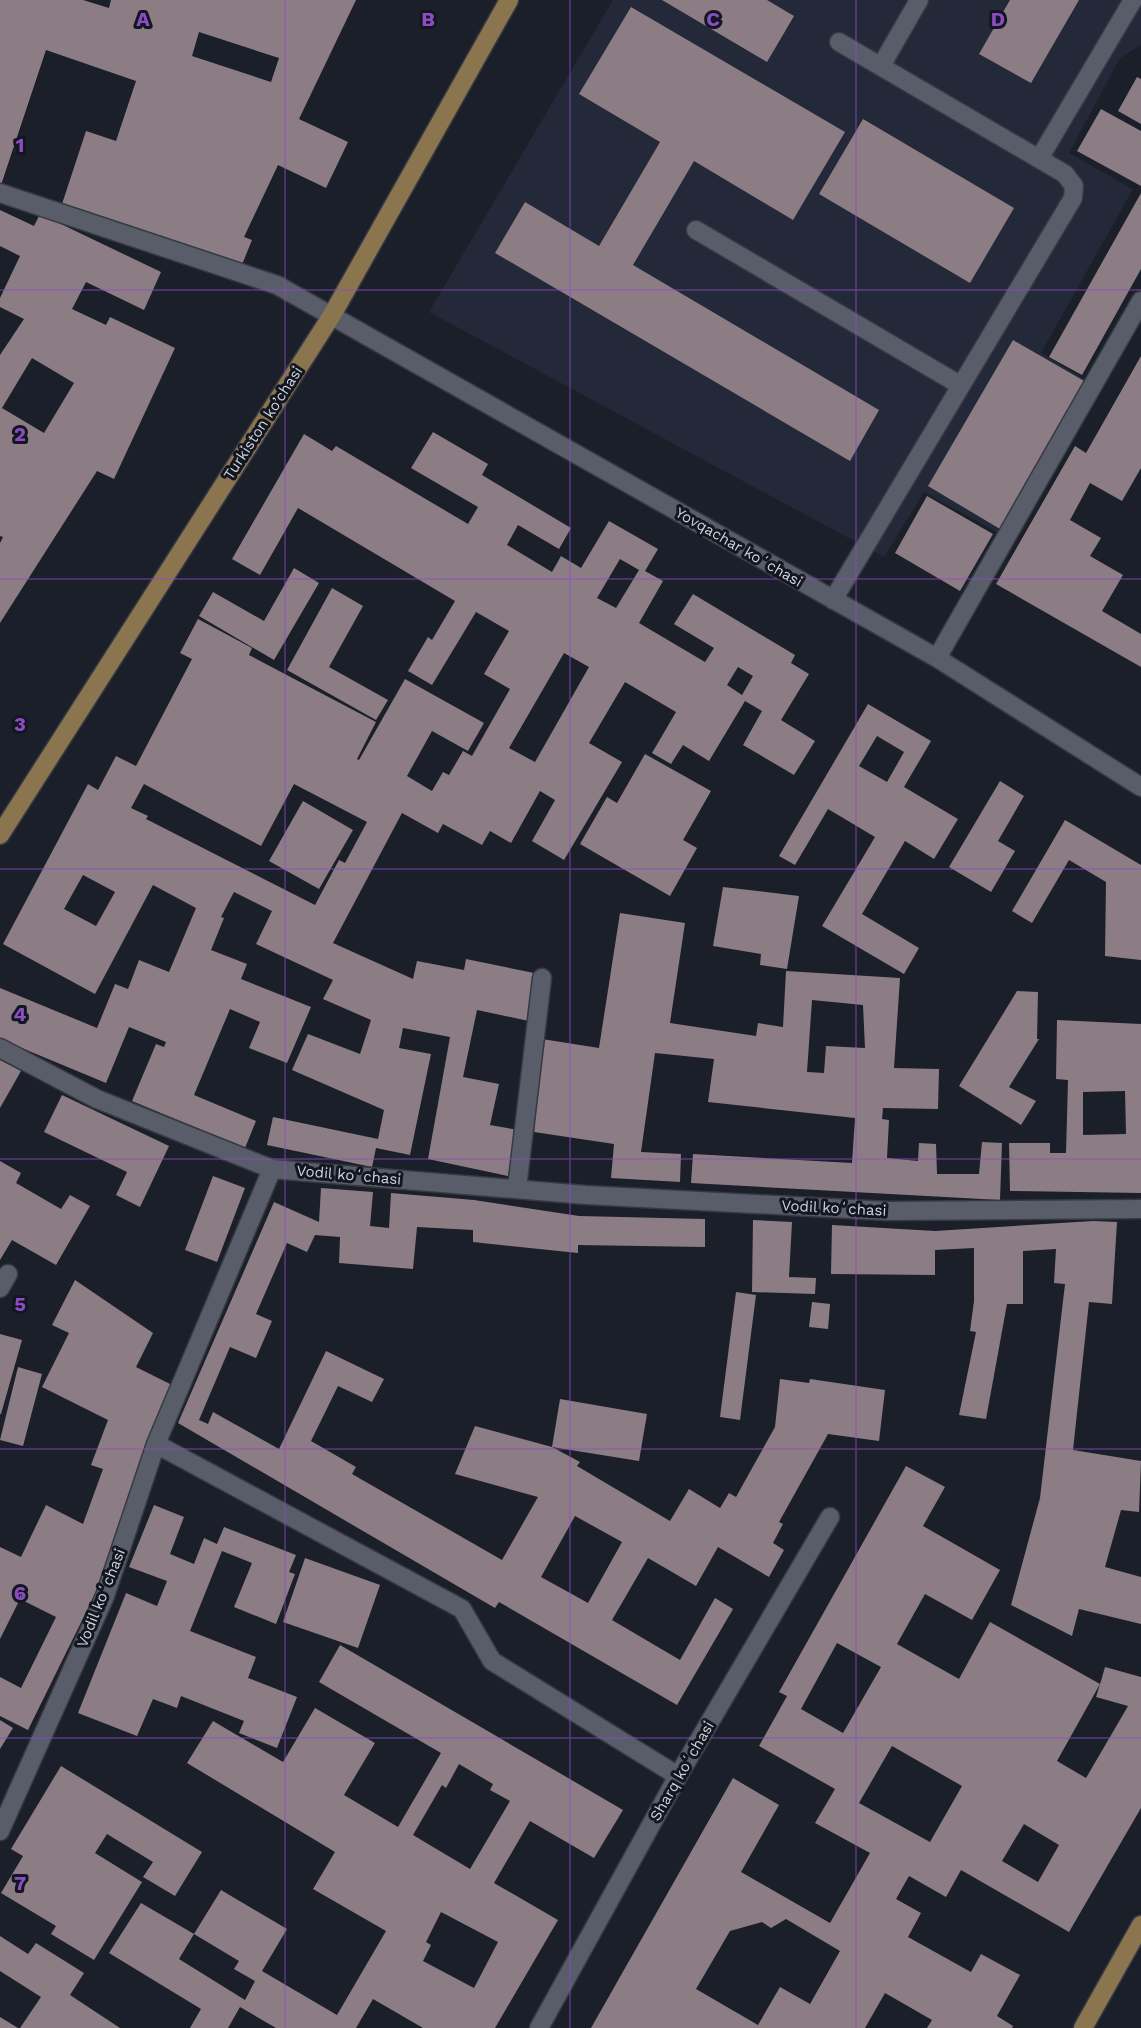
<svg xmlns="http://www.w3.org/2000/svg" width="1141" height="2028" font-family="'Work Sans',sans-serif">
	<style>
		.built { fill: #242939 }
		.building { fill: #8c7d85; fill-rule: evenodd }
		.lines { fill: none; stroke-linecap: round; stroke-linejoin: round }
		.minor-casing { stroke: #363942; stroke-width: 21 }
		.major-casing { stroke: #363942; stroke-width: 21 }
		.minor { stroke: #585d69; stroke-width: 18 }
		.major { stroke: #8b754f; stroke-width: 18 }
		.grid { fill: none; stroke: #8c4dc4; stroke-width: 1.5; stroke-opacity: 0.55 }
		.labels { text-anchor: middle; stroke-width: 6; stroke-linejoin: round; paint-order: stroke }
		.street-label { font-size: 15px; fill: #cfd2d9; stroke: #121620 }
		.grid-label { font-size: 20px; text-anchor: middle; font-weight: bold; fill: #8c4dc4; stroke: #121620; stroke-width: 6; stroke-linejoin: round; paint-order: stroke }
	</style>
	<rect width="100%" height="100%" fill="#1b1f2a"/>
	<path class="built" d="M 613,0 L 1141,0 L 1141,45 L 1120,58 L 1069,153 L 1133,189 L 1041,353 L 1091,383 L 1002,535 L 924,492 L 884,557 L 429,312 Z"/>
	<path class="building" d="M 0,0 L 83,0 L 109,8 L 111,0 L 356,0 L 299,119 L 348,142 L 326,188 L 278,165 L 244,237 L 252,240 L 241,267 L 61,207 L 86,131 L 116,141 L 136,81 L 46,50 L 0,188 ZM 199,32 L 279,58 L 271,82 L 192,56 Z
		M 662,0 L 767,0 L 794,16 L 767,62 Z
		M 1010,0 L 1079,0 L 1031,83 L 979,54 Z
		M 631,7 L 845,132 L 793,220 L 694,161 L 633,265 L 879,410 L 850,461 L 495,253 L 525,202 L 599,246 L 660,142 L 579,94 Z
		M 1137,77 L 1141,79 L 1141,124 L 1118,111 Z
		M 1101,109 L 1141,131 L 1141,186 L 1077,151 Z
		M 863,119 L 1014,208 L 970,283 L 819,194 Z
		M 1141,193 L 1141,269 L 1082,375 L 1049,357 Z
		M 0,210 L 34,226 L 40,214 L 161,272 L 144,310 L 86,282 L 72,309 L 106,325 L 110,317 L 175,348 L 114,479 L 97,471 L 0,623 L 0,543 L 3,537 L 0,536 L 0,355 L 24,319 L 0,307 L 0,298 L 20,256 L 0,246 ZM 32,358 L 74,383 L 44,433 L 2,408 Z
		M 1013,340 L 1086,382 L 1000,529 L 928,486 Z
		M 1141,356 L 1141,468 L 1122,501 L 1090,483 L 1070,520 L 1101,538 L 1090,556 L 1123,575 L 1102,611 L 1141,634 L 1141,667 L 996,584 L 1075,446 L 1086,453 Z
		M 433,432 L 488,464 L 482,475 L 571,528 L 559,549 L 518,525 L 507,545 L 552,572 L 561,556 L 581,568 L 609,521 L 658,549 L 645,571 L 663,581 L 639,623 L 705,662 L 714,648 L 674,624 L 693,594 L 795,655 L 791,663 L 809,674 L 781,720 L 815,741 L 794,775 L 743,745 L 762,711 L 745,701 L 709,761 L 683,745 L 671,764 L 652,753 L 676,712 L 625,682 L 589,743 L 622,762 L 564,860 L 532,841 L 555,800 L 540,791 L 511,843 L 490,831 L 482,845 L 443,824 L 438,833 L 402,813 L 333,943 L 413,979 L 417,961 L 464,970 L 466,959 L 539,974 L 529,1021 L 477,1010 L 463,1077 L 499,1084 L 490,1125 L 518,1130 L 508,1176 L 428,1159 L 450,1037 L 403,1028 L 399,1048 L 431,1054 L 410,1155 L 376,1148 L 372,1167 L 267,1145 L 273,1117 L 378,1139 L 384,1110 L 292,1070 L 308,1034 L 360,1054 L 371,1020 L 323,999 L 333,980 L 256,944 L 272,911 L 234,892 L 221,917 L 224,918 L 211,950 L 247,964 L 241,979 L 311,1007 L 287,1063 L 249,1048 L 260,1022 L 230,1009 L 194,1095 L 256,1121 L 245,1148 L 132,1101 L 156,1044 L 164,1047 L 166,1042 L 129,1027 L 106,1083 L 0,1039 L 0,988 L 97,1028 L 115,984 L 128,989 L 139,960 L 169,972 L 196,908 L 153,885 L 95,994 L 3,944 L 88,784 L 98,790 L 116,756 L 136,766 L 192,659 L 180,653 L 198,619 L 252,648 L 249,655 L 376,722 L 357,759 L 359,760 L 405,679 L 484,723 L 468,751 L 432,731 L 407,776 L 432,791 L 443,772 L 449,775 L 463,751 L 472,756 L 510,689 L 484,674 L 509,631 L 476,612 L 432,685 L 408,671 L 428,637 L 432,640 L 455,601 L 298,508 L 260,575 L 232,559 L 304,434 L 332,451 L 336,446 L 468,524 L 478,507 L 411,468 ZM 620,559 L 639,570 L 616,608 L 597,598 ZM 564,653 L 589,667 L 535,762 L 509,748 ZM 738,667 L 753,676 L 742,695 L 727,685 ZM 144,784 L 261,846 L 294,784 L 367,822 L 345,863 L 339,860 L 315,905 L 146,819 L 148,816 L 131,808 ZM 83,875 L 115,892 L 96,926 L 64,909 Z
		M 927,496 L 993,534 L 960,591 L 895,553 Z
		M 294,568 L 319,583 L 274,660 L 199,616 L 213,592 L 264,621 Z
		M 332,588 L 363,606 L 329,667 L 388,700 L 376,720 L 287,670 Z
		M 868,704 L 931,741 L 904,787 L 958,819 L 934,859 L 905,841 L 862,914 L 919,948 L 904,974 L 822,926 L 875,837 L 828,809 L 795,865 L 779,856 ZM 877,736 L 904,752 L 887,782 L 859,766 Z
		M 645,754 L 711,791 L 683,840 L 697,848 L 670,896 L 580,844 L 607,797 L 617,803 Z
		M 1000,781 L 1024,796 L 998,841 L 1015,851 L 991,892 L 949,867 Z
		M 303,801 L 353,830 L 319,889 L 269,861 Z
		M 1065,820 L 1141,865 L 1141,960 L 1105,956 L 1106,882 L 1069,860 L 1032,923 L 1012,911 Z
		M 723,887 L 799,896 L 787,969 L 760,965 L 761,954 L 713,946 Z
		M 620,913 L 685,923 L 670,1023 L 756,1036 L 758,1023 L 783,1027 L 786,971 L 900,978 L 894,1068 L 939,1069 L 938,1109 L 883,1108 L 882,1119 L 889,1120 L 887,1158 L 918,1161 L 919,1143 L 936,1144 L 937,1174 L 979,1174 L 982,1142 L 1002,1143 L 1000,1200 L 691,1183 L 693,1154 L 852,1163 L 855,1118 L 708,1102 L 714,1059 L 655,1053 L 641,1152 L 681,1154 L 680,1182 L 611,1178 L 614,1144 L 534,1132 L 542,1039 L 599,1048 ZM 812,1000 L 863,1005 L 865,1048 L 826,1046 L 824,1073 L 807,1072 Z
		M 1017,991 L 1038,992 L 1037,1039 L 1039,1039 L 1009,1087 L 1036,1101 L 1021,1125 L 959,1086 Z
		M 1057,1020 L 1141,1024 L 1141,1193 L 1010,1191 L 1009,1143 L 1050,1143 L 1050,1153 L 1066,1153 L 1068,1080 L 1056,1079 ZM 1125,1091 L 1126,1134 L 1083,1135 L 1083,1092 Z
		M 0,1060 L 21,1071 L 0,1108 Z
		M 62,1095 L 169,1146 L 140,1207 L 116,1195 L 127,1172 L 44,1132 Z
		M 0,1161 L 21,1173 L 16,1183 L 61,1209 L 70,1195 L 90,1206 L 56,1265 L 12,1240 L 0,1260 Z
		M 213,1176 L 245,1188 L 217,1262 L 185,1250 Z
		M 321,1188 L 373,1192 L 370,1226 L 389,1228 L 391,1193 L 474,1200 L 579,1216 L 705,1219 L 705,1247 L 578,1245 L 578,1253 L 473,1242 L 473,1230 L 417,1227 L 413,1269 L 339,1263 L 340,1237 L 315,1235 L 307,1252 L 287,1243 L 256,1314 L 272,1321 L 256,1358 L 230,1347 L 199,1420 L 208,1424 L 213,1412 L 279,1449 L 326,1351 L 384,1379 L 372,1402 L 338,1386 L 311,1441 L 356,1467 L 352,1474 L 502,1560 L 538,1497 L 455,1474 L 475,1426 L 552,1447 L 580,1462 L 577,1466 L 670,1521 L 689,1489 L 720,1508 L 729,1493 L 736,1497 L 775,1427 L 780,1379 L 809,1383 L 810,1379 L 885,1390 L 879,1441 L 828,1434 L 779,1522 L 783,1524 L 773,1543 L 784,1550 L 769,1577 L 718,1547 L 696,1586 L 648,1558 L 612,1620 L 680,1660 L 715,1598 L 733,1609 L 677,1705 L 499,1602 L 495,1608 L 178,1423 L 274,1202 L 319,1222 ZM 575,1516 L 622,1542 L 588,1603 L 541,1577 Z
		M 753,1220 L 792,1222 L 789,1277 L 816,1278 L 815,1294 L 752,1292 Z
		M 1093,1221 L 1117,1222 L 1112,1304 L 1089,1302 L 1073,1450 L 1141,1461 L 1139,1512 L 1121,1510 L 1105,1567 L 1141,1577 L 1141,1624 L 1079,1609 L 1072,1636 L 1011,1605 L 1040,1498 L 1065,1284 L 1054,1283 L 1056,1249 L 1023,1251 L 1023,1304 L 1007,1304 L 986,1419 L 959,1415 L 976,1332 L 970,1331 L 974,1301 L 974,1248 L 935,1250 L 935,1275 L 831,1274 L 832,1225 L 935,1231 Z
		M 75,1280 L 153,1333 L 136,1367 L 172,1385 L 95,1594 L 28,1730 L 0,1716 L 0,1677 L 21,1688 L 56,1617 L 20,1599 L 0,1639 L 0,1547 L 21,1557 L 46,1505 L 83,1524 L 103,1469 L 91,1465 L 108,1420 L 42,1387 L 69,1333 L 52,1325 Z
		M 736,1292 L 756,1295 L 740,1420 L 720,1417 Z
		M 812,1302 L 830,1304 L 828,1329 L 809,1327 Z
		M 0,1334 L 22,1340 L 1,1414 L 0,1414 Z
		M 18,1367 L 42,1374 L 23,1446 L 0,1440 Z
		M 560,1399 L 647,1414 L 639,1461 L 552,1447 Z
		M 906,1466 L 945,1487 L 923,1526 L 1000,1570 L 972,1620 L 925,1594 L 897,1644 L 959,1679 L 990,1622 L 1100,1684 L 1057,1761 L 1086,1778 L 1128,1706 L 1096,1697 L 1101,1681 L 1105,1667 L 1141,1677 L 1141,1808 L 1069,1932 L 961,1870 L 946,1897 L 909,1876 L 896,1899 L 921,1913 L 908,1937 L 971,1972 L 981,1954 L 1020,1975 L 997,2016 L 1013,2026 L 1012,2028 L 927,2028 L 932,2020 L 885,1993 L 865,2028 L 591,2028 L 733,1778 L 779,1805 L 741,1872 L 830,1923 L 870,1853 L 815,1823 L 835,1789 L 759,1746 L 787,1696 L 779,1692 ZM 837,1643 L 881,1667 L 843,1733 L 801,1709 ZM 892,1746 L 962,1786 L 930,1842 L 859,1803 ZM 1024,1824 L 1059,1845 L 1038,1882 L 1002,1861 ZM 786,1919 L 840,1951 L 810,2004 L 780,1987 L 758,2025 L 696,1989 L 730,1931 L 762,1922 L 771,1928 Z
		M 154,1505 L 184,1517 L 170,1554 L 194,1564 L 204,1538 L 217,1544 L 224,1527 L 296,1555 L 289,1572 L 295,1574 L 276,1624 L 234,1607 L 252,1563 L 222,1551 L 190,1631 L 256,1657 L 248,1678 L 297,1697 L 277,1748 L 239,1733 L 244,1721 L 181,1696 L 177,1708 L 153,1699 L 137,1736 L 78,1713 L 126,1593 L 157,1606 L 167,1581 L 129,1567 Z
		M 305,1558 L 380,1585 L 358,1648 L 283,1622 Z
		M 340,1645 L 623,1810 L 594,1858 L 530,1821 L 494,1883 L 558,1920 L 495,2028 L 423,2028 L 373,1999 L 356,2028 L 276,2028 L 240,2007 L 228,2028 L 190,2028 L 201,2009 L 109,1953 L 141,1903 L 194,1934 L 179,1959 L 245,2000 L 255,1981 L 234,1969 L 239,1961 L 194,1934 L 221,1890 L 287,1929 L 262,1971 L 337,2015 L 386,1931 L 313,1889 L 335,1852 L 187,1763 L 213,1721 L 283,1762 L 315,1708 L 375,1743 L 344,1795 L 398,1827 L 441,1753 L 319,1682 ZM 459,1764 L 493,1784 L 490,1790 L 510,1801 L 470,1869 L 413,1835 L 442,1785 L 446,1788 ZM 441,1912 L 498,1942 L 474,1988 L 423,1961 L 431,1945 L 426,1942 Z
		M 0,1720 L 13,1728 L 0,1749 Z
		M 61,1766 L 202,1852 L 175,1896 L 143,1877 L 153,1862 L 107,1834 L 95,1853 L 142,1882 L 94,1960 L 51,1934 L 56,1926 L 1,1893 L 23,1856 L 11,1849 Z
		M 0,1936 L 28,1954 L 36,1943 L 84,1973 L 70,1995 L 120,2028 L 20,2028 L 41,1997 L 0,1971 Z
		M 0,2017 L 18,2028 L 0,2028 Z"/>
	<g class="lines">
		<defs>
			<path id="minor" d="M 881,66 L 919,0
				M 1039,159 L 1133,0
				M 0,193 L 277,285 L 937,658 L 1141,787
				M 696,230 L 960,385
				M 833,600 L 1073,198 L 1074,186 L 1065,174 L 839,42
				M 937,658 L 1141,301
				M 0,1048 L 97,1099 L 272,1169
				M 517,1188 L 542,978
				M 0,1288 L 8,1274
				M 156,1444 L 462,1609 L 492,1661 L 678,1776
				M 0,1831 L 105,1596 L 156,1444 L 272,1169 L 586,1195 L 887,1211 L 1141,1209
				M 539,2028 L 678,1776 L 830,1517"/>
			<path id="major" d="M 0,835 L 332,315 L 509,0
				M 1083,2028 L 1141,1925"/>
		</defs>
		<use href="#minor" class="minor-casing"/>
		<use href="#major" class="major-casing"/>
		<use href="#minor" class="minor"/>
		<use href="#major" class="major"/>
	</g>
	<path class="grid" d="M 285,0 L 285,2028M 570,0 L 570,2028M 856,0 L 856,2028M 0,290 L 1141,290M 0,579 L 1141,579M 0,869 L 1141,869M 0,1159 L 1141,1159M 0,1449 L 1141,1449M 0,1738 L 1141,1738"/>
	<g class="labels">
		<g class="street-label">
			<text transform="translate(263 423) rotate(-57)" y="5">Turkiston ko’chasi</text>
			<text transform="translate(739 547) rotate(30)" y="5">Yovqachar koʻchasi</text>
			<text transform="translate(349 1175) rotate(5)" y="5">Vodil koʻchasi</text>
			<text transform="translate(834 1208) rotate(3)" y="5">Vodil koʻchasi</text>
			<text transform="translate(101 1598) rotate(-68)" y="5">Vodil koʻchasi</text>
			<text transform="translate(682 1771) rotate(-60)" y="5">Sharq koʻchasi</text>
		</g>
	</g>
	<g class="grid-label">
		<text x="143" y="26">A</text>
		<text x="428" y="26">B</text>
		<text x="713" y="26">C</text>
		<text x="998" y="26">D</text>
		<text x="20" y="152">1</text>
		<text x="20" y="441">2</text>
		<text x="20" y="731">3</text>
		<text x="20" y="1021">4</text>
		<text x="20" y="1311">5</text>
		<text x="20" y="1600">6</text>
		<text x="20" y="1890">7</text>
	</g>
</svg>
